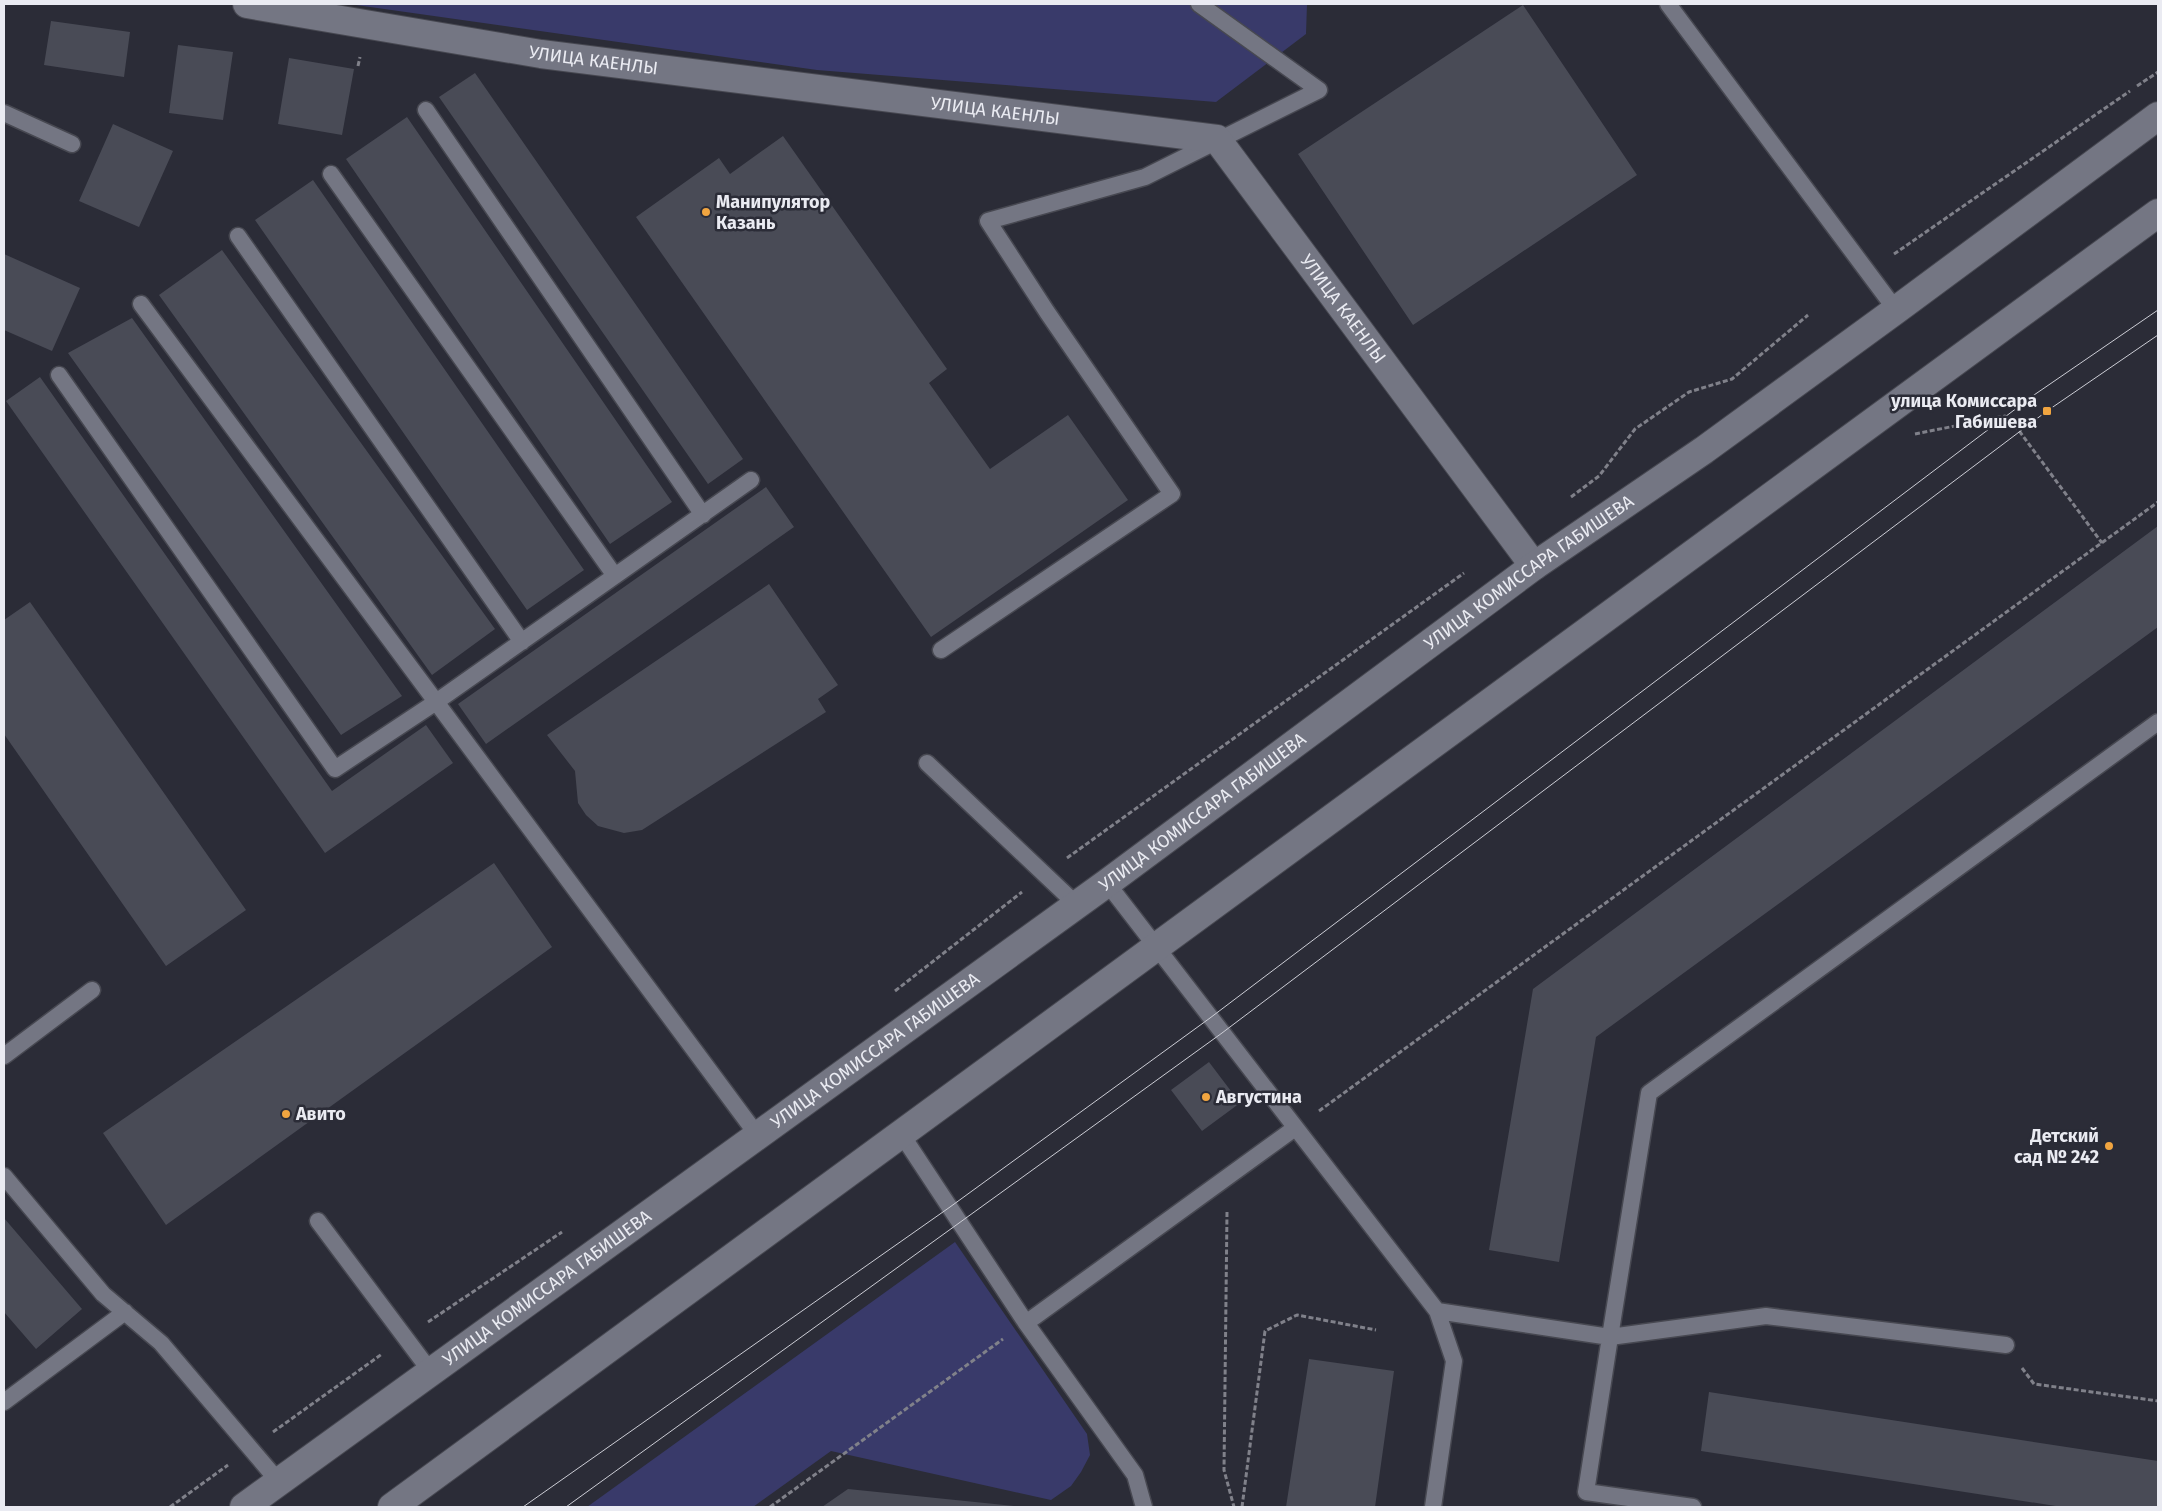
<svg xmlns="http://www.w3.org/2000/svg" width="2162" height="1511" font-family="'Fira Sans',sans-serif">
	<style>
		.green { fill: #393a6a }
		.building { fill: #494b56 }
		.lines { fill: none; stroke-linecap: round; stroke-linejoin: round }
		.service-casing { stroke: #474851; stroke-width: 19 }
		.minor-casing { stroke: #474851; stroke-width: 30 }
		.tertiary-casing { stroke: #474851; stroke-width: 30 }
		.path { stroke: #80818a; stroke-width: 3; stroke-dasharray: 5 2.5; stroke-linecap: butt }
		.service { stroke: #747683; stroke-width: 16 }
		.minor { stroke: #747683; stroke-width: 28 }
		.tertiary { stroke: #747683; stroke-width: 28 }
		.tram { stroke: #cccdd5; stroke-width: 1 }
		.poi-dot { fill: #f1a540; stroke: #2b2c37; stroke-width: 2 }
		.labels { text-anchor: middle; stroke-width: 5; stroke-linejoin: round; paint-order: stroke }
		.street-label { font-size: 18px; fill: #eaebf2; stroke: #2b2c37 }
		.poi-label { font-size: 18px; font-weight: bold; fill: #eaebf2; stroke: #2b2c37; text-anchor: start }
	</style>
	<rect width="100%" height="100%" fill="#2b2c37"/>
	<path class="green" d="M 349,4 L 1307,4 L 1306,34 L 1216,102 L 817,70 Z
		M 955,1242 L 1087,1434 L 1090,1455 L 1081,1472 L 1071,1486 L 1051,1500 L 831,1451 L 753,1507 L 587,1507 Z"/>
	<path class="building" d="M 1523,5 L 1637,175 L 1413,325 L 1298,154 Z
		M 51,21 L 130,32 L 124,77 L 44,65 Z
		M 178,45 L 233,52 L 223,120 L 169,113 Z
		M 289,58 L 354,69 L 342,135 L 278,124 Z
		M 475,73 L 743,459 L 708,484 L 439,97 Z
		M 407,117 L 672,502 L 610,544 L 346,159 Z
		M 113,124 L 173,151 L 139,227 L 79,201 Z
		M 783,136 L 947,369 L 929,383 L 990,469 L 1068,415 L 1128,500 L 931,637 L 636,217 L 719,158 L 730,174 Z
		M 313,180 L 584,570 L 527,610 L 255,220 Z
		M 222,250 L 495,629 L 432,675 L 159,295 Z
		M 4,254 L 80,288 L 52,351 L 4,330 Z
		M 132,318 L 402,696 L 341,735 L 68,353 Z
		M 40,377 L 332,791 L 426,725 L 453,763 L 325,853 L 6,401 Z
		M 766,487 L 794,527 L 486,744 L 458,704 Z
		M 2158,526 L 2158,627 L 1596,1037 L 1559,1262 L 1489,1250 L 1533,989 Z
		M 769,584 L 838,685 L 818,699 L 826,712 L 642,830 L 624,833 L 598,826 L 586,815 L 578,803 L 575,771 L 547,735 Z
		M 30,602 L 246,910 L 166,966 L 4,734 L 4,620 Z
		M 494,863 L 552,947 L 166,1225 L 103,1133 Z
		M 1209,1062 L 1240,1103 L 1202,1131 L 1171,1090 Z
		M 4,1218 L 82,1309 L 36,1349 L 4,1312 Z
		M 1309,1359 L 1394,1371 L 1375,1507 L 1286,1507 Z
		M 1709,1392 L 2158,1461 L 2158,1507 L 2062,1507 L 1701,1451 Z
		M 848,1489 L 1014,1506 L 1014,1507 L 822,1507 Z"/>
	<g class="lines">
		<defs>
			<path id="service" d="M 1668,4 L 1896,310
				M 426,110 L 703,515
				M 4,113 L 72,144
				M 331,174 L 615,576
				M 238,236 L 522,642
				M 141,304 L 758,1136
				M 59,375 L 335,769 L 436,702 L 751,480
				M 941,650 L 1172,494 L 1047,312 L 988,221 L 1145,177 L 1319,90 L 1199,4
				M 927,763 L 1077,905
				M 1107,883 L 1437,1311 L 1610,1337 L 1649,1093 L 2158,722
				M 4,1056 L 92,990
				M 902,1135 L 1026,1323 L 1135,1475 L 1144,1507
				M 4,1176 L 103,1294 L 161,1343 L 279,1482
				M 318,1221 L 431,1372
				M 1026,1323 L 1295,1128
				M 4,1402 L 125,1312
				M 1433,1507 L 1454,1361 L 1437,1311
				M 1693,1507 L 1586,1492 L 1610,1337 L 1766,1316 L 2006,1345"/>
			<g id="minor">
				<path id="s1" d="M 247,4 L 541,54 L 1217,139 L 1534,566"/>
			</g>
			<g id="tertiary">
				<path id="s2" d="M 244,1507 L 1107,883 L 1534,566 L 1704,450 L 1896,310 L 2158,116"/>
				<path d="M 392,1507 L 2158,213"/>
			</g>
		</defs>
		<use href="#service" class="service-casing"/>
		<use href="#minor" class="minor-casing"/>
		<use href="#tertiary" class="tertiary-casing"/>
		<path class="path" d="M 358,66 L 360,57
			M 2137,86 L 2158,72
			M 1894,254 L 2130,91
			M 1915,434 L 2005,416 L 2020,432 L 2102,543
			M 1571,497 L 1599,476 L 1635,429 L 1689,392 L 1732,379 L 1808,315
			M 1067,858 L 1464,573
			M 895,991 L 1022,892
			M 1319,1111 L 2158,502
			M 1227,1212 L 1224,1470 L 1234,1507
			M 428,1322 L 562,1232
			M 2022,1368 L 2034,1384 L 2158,1401
			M 273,1432 L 382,1354
			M 170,1507 L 228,1465
			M 770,1507 L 1003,1339
			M 1242,1507 L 1265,1331 L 1297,1315 L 1376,1330"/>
		<use href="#service" class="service"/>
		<use href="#minor" class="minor"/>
		<use href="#tertiary" class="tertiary"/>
		<path class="tram" d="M 523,1507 L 950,1207 L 1210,1018 L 2034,395 L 2158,310
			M 566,1507 L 1222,1033 L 2047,411 L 2158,335"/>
	</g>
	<g class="poi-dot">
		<circle cx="706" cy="212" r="5"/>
		<rect x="2042" y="406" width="10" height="10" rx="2.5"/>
		<circle cx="1206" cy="1097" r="5"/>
		<circle cx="286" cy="1114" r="5"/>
		<circle cx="2109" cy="1146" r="5"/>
	</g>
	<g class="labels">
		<g class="street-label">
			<text dy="6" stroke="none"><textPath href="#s1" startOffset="351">УЛИЦА КАЕНЛЫ</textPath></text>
			<text dy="6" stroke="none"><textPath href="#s1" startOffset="756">УЛИЦА КАЕНЛЫ</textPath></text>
			<text dy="6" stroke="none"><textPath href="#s1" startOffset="1191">УЛИЦА КАЕНЛЫ</textPath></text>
			<text dy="6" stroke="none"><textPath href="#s2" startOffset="1589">УЛИЦА КОМИССАРА ГАБИШЕВА</textPath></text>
			<text dy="6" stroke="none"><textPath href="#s2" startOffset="1184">УЛИЦА КОМИССАРА ГАБИШЕВА</textPath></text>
			<text dy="6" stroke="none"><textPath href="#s2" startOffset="779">УЛИЦА КОМИССАРА ГАБИШЕВА</textPath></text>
			<text dy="6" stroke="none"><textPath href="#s2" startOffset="374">УЛИЦА КОМИССАРА ГАБИШЕВА</textPath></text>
		</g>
		<g class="poi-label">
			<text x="716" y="208">Манипулятор<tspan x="716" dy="21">Казань</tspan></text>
			<text x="2037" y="407" text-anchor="end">улица Комиссара<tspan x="2037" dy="21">Габишева</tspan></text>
			<text x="1216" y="1103">Августина</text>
			<text x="296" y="1120">Авито</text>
			<text x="2099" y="1142" text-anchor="end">Детский<tspan x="2099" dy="21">сад № 242</tspan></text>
		</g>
	</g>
	<rect width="2162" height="1511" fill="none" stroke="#eaebf2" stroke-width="10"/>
</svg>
